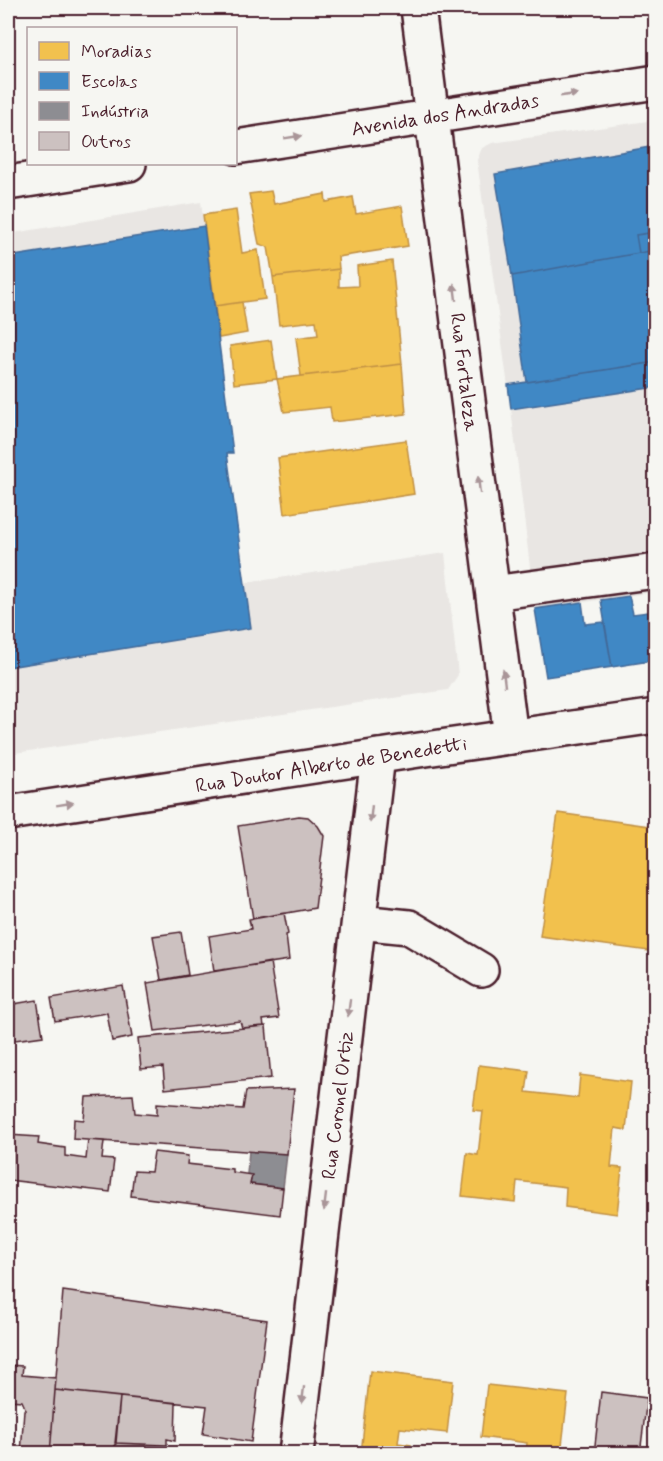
<svg xmlns="http://www.w3.org/2000/svg" width="663" height="1461" font-family="Mynerve,sans-serif">
	<style>
		.built { fill: #e9e6e3 }
		.homes { fill: #f2c14e; stroke: #c09044; stroke-width: 1.5 }
		.schools { fill: #3f88c5; stroke: #426897; stroke-width: 1.5 }
		.industry { fill: #8d8d92; stroke: #796c73; stroke-width: 1.5 }
		.building { fill: #ccc1c0; stroke: #4a1f2b; stroke-width: 1.5 }
		.lines { fill: none; stroke-linecap: round; stroke-linejoin: round }
		.minor-casing { stroke: #4a1f2b; stroke-width: 38 }
		.major-casing { stroke: #4a1f2b; stroke-width: 38 }
		.minor { stroke: #f6f6f2; stroke-width: 33 }
		.major { stroke: #f6f6f2; stroke-width: 33 }
		.oneway { fill: #a99598 }
		.labels { text-anchor: middle; stroke-width: 6; stroke-linejoin: round; paint-order: stroke }
		.street-label { font-size: 20px; fill: #4a1f2b; stroke: #f6f6f2 }
	</style>
	<rect width="100%" height="100%" fill="#f6f6f2"/>
	<filter id="ink" filterUnits="userSpaceOnUse"><feTurbulence type="fractalNoise" baseFrequency=".0167" numOctaves="2"/><feDisplacementMap in="SourceGraphic" scale="12" xChannelSelector="R" yChannelSelector="G"/><feConvolveMatrix kernelMatrix="1 2 1 2 8 2 1 2 1" color-interpolation-filters="sRGB"/></filter>
	<g filter="url(#ink)">
		<path class="built" d="M 655,120 L 655,592 L 535,609 L 511,409 L 477,160 L 482,148 L 492,143 Z
			M 201,202 L 233,453 L 227,454 L 245,583 L 445,553 L 458,675 L 448,690 L 8,754 L 8,234 Z"/>
		<path class="homes" d="M 271,191 L 274,204 L 325,194 L 326,202 L 353,197 L 356,214 L 402,206 L 408,246 L 338,257 L 339,269 L 273,277 L 268,247 L 259,244 L 249,194 Z
			M 236,210 L 242,253 L 258,250 L 265,299 L 215,306 L 203,215 Z
			M 392,261 L 402,364 L 301,376 L 296,338 L 318,335 L 316,321 L 279,325 L 273,277 L 339,269 L 339,287 L 358,286 L 357,266 Z
			M 242,302 L 247,333 L 219,338 L 215,306 Z
			M 271,340 L 277,379 L 234,384 L 230,346 Z
			M 402,364 L 406,414 L 332,422 L 330,407 L 284,412 L 277,379 Z
			M 406,440 L 414,494 L 285,514 L 278,458 Z
			M 558,813 L 656,827 L 656,952 L 540,936 Z
			M 479,1065 L 529,1071 L 526,1092 L 578,1098 L 580,1075 L 631,1082 L 626,1130 L 615,1128 L 611,1167 L 622,1168 L 617,1214 L 565,1207 L 566,1187 L 517,1181 L 515,1202 L 462,1196 L 467,1153 L 478,1155 L 483,1111 L 473,1110 Z
			M 370,1371 L 453,1381 L 447,1433 L 400,1428 L 398,1443 L 411,1445 L 410,1454 L 361,1454 Z
			M 487,1385 L 568,1394 L 561,1454 L 526,1454 L 527,1443 L 481,1437 Z"/>
		<path class="schools" d="M 656,146 L 656,232 L 636,235 L 639,253 L 512,276 L 495,174 Z
			M 204,226 L 233,453 L 227,453 L 251,628 L 8,667 L 8,257 Z
			M 656,232 L 656,250 L 639,253 L 636,235 Z
			M 656,250 L 656,362 L 527,382 L 512,276 Z
			M 656,362 L 656,387 L 511,409 L 508,385 Z
			M 629,596 L 633,614 L 656,611 L 656,660 L 612,667 L 601,600 Z
			M 582,602 L 585,624 L 604,622 L 612,667 L 546,677 L 535,609 Z"/>
		<path class="industry" d="M 249,1151 L 287,1154 L 283,1188 L 250,1184 L 252,1175 L 247,1174 Z"/>
		<path class="building" d="M 299,816 L 308,817 L 318,826 L 324,836 L 315,908 L 253,919 L 238,826 Z
			M 284,913 L 288,934 L 286,935 L 289,960 L 214,971 L 209,936 L 251,929 L 249,919 Z
			M 181,932 L 188,975 L 161,980 L 153,936 Z
			M 270,962 L 279,1018 L 263,1020 L 264,1026 L 242,1028 L 240,1021 L 155,1031 L 147,983 Z
			M 123,986 L 132,1037 L 112,1041 L 107,1013 L 55,1021 L 51,998 Z
			M 37,1000 L 43,1036 L 8,1041 L 8,1005 Z
			M 266,1026 L 271,1078 L 165,1089 L 163,1067 L 141,1069 L 138,1038 Z
			M 294,1089 L 287,1154 L 73,1139 L 74,1119 L 84,1120 L 86,1097 L 133,1095 L 135,1113 L 157,1115 L 157,1103 L 243,1109 L 246,1091 Z
			M 8,1135 L 39,1137 L 38,1144 L 65,1148 L 65,1156 L 86,1159 L 88,1140 L 104,1141 L 102,1159 L 114,1160 L 110,1192 L 8,1180 Z
			M 154,1152 L 188,1156 L 187,1164 L 232,1169 L 232,1172 L 252,1175 L 250,1184 L 283,1188 L 280,1215 L 131,1196 L 134,1171 L 151,1172 Z
			M 63,1291 L 267,1320 L 251,1442 L 203,1434 L 207,1406 L 55,1390 Z
			M 8,1365 L 23,1366 L 22,1375 L 56,1378 L 50,1454 L 21,1454 L 24,1410 L 26,1410 L 22,1401 L 8,1400 Z
			M 55,1390 L 120,1397 L 115,1454 L 50,1454 Z
			M 601,1392 L 647,1398 L 640,1454 L 594,1454 Z
			M 120,1397 L 176,1403 L 175,1441 L 167,1439 L 167,1445 L 115,1443 Z
			M 115,1443 L 157,1445 L 157,1454 L 115,1454 Z"/>
		<g class="lines">
			<defs>
				<path id="minor" d="M 418,8 L 511,737
					M 236,147 L 656,82
					M 8,183 L 129,164
					M 493,593 L 656,571
					M 359,922 L 409,927 L 481,970
					M 296,1454 L 378,756"/>
				<path id="major" d="M 8,813 L 419,750 L 656,716"/>
			</defs>
			<use href="#minor" class="minor-casing"/>
			<use href="#major" class="major-casing"/>
			<use href="#minor" class="minor"/>
			<use href="#major" class="major"/>
		</g>
		<defs><path id="oneway-solid" d="M-6-.8H1V-3.2L6.5 0L1 3.2V.8H-6Z" transform="scale(1.5)"/></defs>
		<g class="oneway">
			<use href="#oneway-solid" transform="translate(569 95) rotate(-8)"/>
			<use href="#oneway-solid" transform="translate(293 137) rotate(-9)"/>
			<use href="#oneway-solid" transform="translate(455 292) rotate(-97)"/>
			<use href="#oneway-solid" transform="translate(479 485) rotate(-97)"/>
			<use href="#oneway-solid" transform="translate(504 678) rotate(-97)"/>
			<use href="#oneway-solid" transform="translate(65 804) rotate(-9)"/>
			<use href="#oneway-solid" transform="translate(371 814) rotate(96)"/>
			<use href="#oneway-solid" transform="translate(349 1008) rotate(97)"/>
			<use href="#oneway-solid" transform="translate(325 1202) rotate(97)"/>
			<use href="#oneway-solid" transform="translate(303 1395) rotate(97)"/>
		</g>
	</g>
	<g class="labels">
		<g class="street-label">
			<text transform="translate(445 114) rotate(-9)" y="7">Avenida dos Andradas</text>
			<text transform="translate(465 372) rotate(83)" y="7">Rua Fortaleza</text>
			<text transform="translate(331 764) rotate(-9)" y="7">Rua Doutor Alberto de Benedetti</text>
			<text transform="translate(337 1105) rotate(-83)" y="7">Rua Coronel Ortiz</text>
		</g>
	</g>
	<rect width="663" height="1461" fill="none" stroke="#f6f6f2" stroke-width="30"/>
	<rect x="15" y="15" width="633" height="1431" fill="none" stroke="#4a1f2b" stroke-width="2" filter="url(#ink)"/>
	<rect x="27" y="27" width="210" height="138" fill="#f6f6f2" stroke="#b1a0a2" stroke-width="1.5"/>
	<rect x="39" y="42" width="30" height="18" fill="#f2c14e" stroke="#b1a0a2" stroke-width="1.5"/>
	<text x="81" y="57" font-size="18" fill="#4a1f2b">Moradias</text>
	<rect x="39" y="72" width="30" height="18" fill="#3f88c5" stroke="#b1a0a2" stroke-width="1.5"/>
	<text x="81" y="87" font-size="18" fill="#4a1f2b">Escolas</text>
	<rect x="39" y="102" width="30" height="18" fill="#8d8d92" stroke="#b1a0a2" stroke-width="1.5"/>
	<text x="81" y="117" font-size="18" fill="#4a1f2b">Indústria</text>
	<rect x="39" y="132" width="30" height="18" fill="#ccc1c0" stroke="#b1a0a2" stroke-width="1.5"/>
	<text x="81" y="147" font-size="18" fill="#4a1f2b">Outros</text>
</svg>
